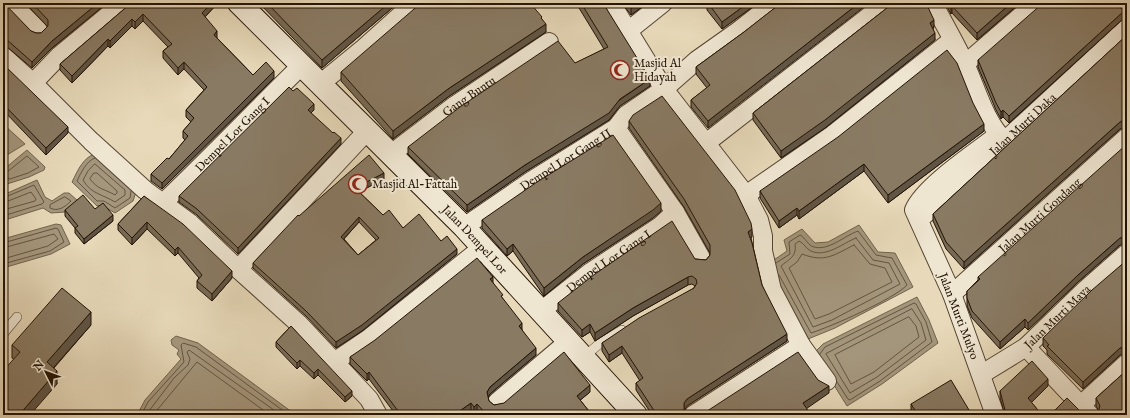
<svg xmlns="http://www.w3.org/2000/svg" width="1130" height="418" font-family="'IM FELL English',serif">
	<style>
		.water { fill: #a4967c; stroke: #70624c }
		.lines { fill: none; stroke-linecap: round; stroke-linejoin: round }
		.shore { stroke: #645440; stroke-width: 1 }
		.lane-casing { stroke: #544432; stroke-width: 10 }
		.street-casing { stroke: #544432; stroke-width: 20 }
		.secondary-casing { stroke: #231305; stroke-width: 24 }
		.lane { stroke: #efe6d2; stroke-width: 9 }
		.street { stroke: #efe6d2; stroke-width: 18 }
		.secondary { stroke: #efe6d2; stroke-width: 22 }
		.wall { fill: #766955; stroke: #231305; fill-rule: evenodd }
		.shaded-wall { fill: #605545; stroke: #231305 }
		.building { fill: #897a63; stroke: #231305; fill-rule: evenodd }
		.labels { text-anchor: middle; stroke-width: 4; stroke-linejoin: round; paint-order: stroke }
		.poi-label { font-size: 12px; fill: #231305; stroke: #efe6d2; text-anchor: start }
		.street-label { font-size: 12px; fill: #231305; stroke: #efe6d2 }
	</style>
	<rect width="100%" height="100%" fill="#e7d9b9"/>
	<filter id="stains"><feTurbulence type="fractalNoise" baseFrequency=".005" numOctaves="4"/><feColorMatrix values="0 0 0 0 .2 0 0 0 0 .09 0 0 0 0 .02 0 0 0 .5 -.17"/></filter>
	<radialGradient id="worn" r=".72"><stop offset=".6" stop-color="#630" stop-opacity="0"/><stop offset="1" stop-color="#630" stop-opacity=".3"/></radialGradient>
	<path class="water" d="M 3,124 L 25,144 L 7,155 L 3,161 Z
		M 27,150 L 45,167 L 44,170 L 29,177 L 7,184 L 3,179 L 3,170 Z
		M 97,153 L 136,192 L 133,201 L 115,213 L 102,205 L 97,206 L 72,182 C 78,170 83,157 97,153 Z
		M 37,180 L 45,197 L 52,201 L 64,193 L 69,193 L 78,201 L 65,212 L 51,213 L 43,208 L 5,220 L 3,195 Z
		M 56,224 L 61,225 L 70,244 L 51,254 L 3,268 L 3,239 Z
		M 859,225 L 878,252 L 895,253 L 913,287 L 835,328 L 808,339 L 768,264 L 787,251 L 784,240 L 802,229 L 815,243 L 828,242 Z
		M 917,297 L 929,320 L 938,343 L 882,384 L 847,406 L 814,353 L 823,344 Z
		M 176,336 L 198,343 L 296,415 L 137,415 L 145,400 L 181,359 L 177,354 L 179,350 L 172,345 L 171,340 Z"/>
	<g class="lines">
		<path class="shore" d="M 95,158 C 86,161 81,173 77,181 L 97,201 L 104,201 L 115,208 L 130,198 L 131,191
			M 95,164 L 125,190 L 125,195 L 115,202 C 102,194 91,194 83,180 L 88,171 Z
			M 3,173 L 7,172 L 27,156 L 39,167 L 28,173 L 10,179 L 3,177
			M 94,173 L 97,173 L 117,191 L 117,193 L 115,195 C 105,189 98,190 90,179 Z
			M 65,197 L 71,201 C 65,207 58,212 50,208 L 50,205 Z
			M 3,198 L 34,185 L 44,202 L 42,204 L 3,216
			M 3,203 L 31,192 L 36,199 L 35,201 L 3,210
			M 856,238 L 873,260 L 889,263 L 900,284 L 832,320 L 813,327 L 781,266 C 789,259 797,257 795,244 L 799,241 C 804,243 806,249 811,251 C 826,258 843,243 856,238 Z
			M 3,243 L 56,228 L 58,229 L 64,242 L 50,251 L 3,264
			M 854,245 L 870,264 L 885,268 L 892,282 L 829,314 L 815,319 L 789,268 L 797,262 L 802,254 C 825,263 834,255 854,245 Z
			M 3,248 L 54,234 L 58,239 L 48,246 L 3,259
			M 776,263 L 790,254 L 789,242 L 800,235 C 805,237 808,246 814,247 C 829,251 844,236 858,231 L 876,255 L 892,258 L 907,285 C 894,299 830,327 811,333 L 779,275
			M 912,309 L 921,323 L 926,340 L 877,377 L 850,393 L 826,354 Z
			M 909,317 L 916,326 L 919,337 L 874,372 L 851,384 L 835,355 Z
			M 820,354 L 825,347 L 914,303 L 916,304 L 926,322 L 932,342 L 880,381 L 850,400 L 848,399 L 837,382
			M 141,415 L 148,402 L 184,362 L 181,345 L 183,343 L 196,347 L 289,415
			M 146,415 L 174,378 L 188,365 L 190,359 L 187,352 L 189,350 L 281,415
			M 153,415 L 197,362 L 270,415"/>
		<defs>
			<path id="lane" d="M 3,334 L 17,317
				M 584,357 L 599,344 L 622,330"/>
			<g id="street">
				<path d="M 11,3 L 38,30"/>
				<path d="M 611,3 L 664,89 L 746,195 L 759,220 L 763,236 L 763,251 L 772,290 L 801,345 L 827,381"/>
				<path d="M 933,3 C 944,24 956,44 966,66 C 977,90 985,122 1005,141"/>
				<path d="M 1122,3 L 1127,8"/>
				<path d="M 628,31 L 663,3"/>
				<path d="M 3,56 L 33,83 L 91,141 L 145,190 L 190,223 L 238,269 L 299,324 L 369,399 L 378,415"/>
				<path d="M 965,64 L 1036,3"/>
				<path d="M 33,83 L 59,56 L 123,3"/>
				<path d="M 320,84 L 364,48 L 414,3"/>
				<path d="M 616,128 L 675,212 L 701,258"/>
				<path d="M 706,143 L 886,3"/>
				<path id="s1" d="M 391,154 L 454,106 L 549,42"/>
				<path d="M 746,195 L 831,136 L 952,40"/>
				<path id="s2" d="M 162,204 C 210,158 255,111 302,65"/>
				<path id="s3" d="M 919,220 L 1127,28"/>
				<path id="s4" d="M 464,227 L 531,181 L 616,128 L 626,115 L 664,89 L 697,60 L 738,31 L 774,3"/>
				<path d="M 238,269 L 367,131"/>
				<path id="s5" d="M 952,294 L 1127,137"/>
				<path id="s6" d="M 541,311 L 589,273 L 660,226 L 675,212"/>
				<path d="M 1026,347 L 1090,415"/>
				<path d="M 334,362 L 368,339 L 483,247"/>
				<path id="s7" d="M 982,374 L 1026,347 L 1085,290 L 1127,253"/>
				<path d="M 497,402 L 569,341"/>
				<path d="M 1081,405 L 1127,363"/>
				<path d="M 693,415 L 801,345"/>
				<path d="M 995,415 L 952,294 L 914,210 C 923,187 977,151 998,135"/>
			</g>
			<g id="secondary">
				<path id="s8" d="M 239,3 L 464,227 L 636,415"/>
			</g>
		</defs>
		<use href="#lane" class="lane-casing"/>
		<use href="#street" class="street-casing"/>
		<use href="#secondary" class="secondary-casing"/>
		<use href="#lane" class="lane"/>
		<use href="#street" class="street"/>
		<use href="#secondary" class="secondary"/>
	</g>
	<path class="wall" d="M 3,3 L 31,31 L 36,33 L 41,33 L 48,27 L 25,3 L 107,3 L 52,48 L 32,68 L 6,46 L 3,46 Z
		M 216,3 L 216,5 L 205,17 L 217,38 L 253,75 L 274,78 L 162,189 L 151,181 L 151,174 L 169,159 L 185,140 L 183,138 L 183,131 L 191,122 L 186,117 L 186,110 L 204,90 L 184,69 L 178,75 L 163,58 L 163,51 L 168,47 L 143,21 L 135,29 L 132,26 L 110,48 L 108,46 L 72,83 L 60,70 L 60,64 L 130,4 Z
		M 259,3 L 398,3 L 322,68 Z
		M 576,3 L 603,3 L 650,86 L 620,106 L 609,120 L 525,172 L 467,212 L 408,154 L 408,147 L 604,49 Z
		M 622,3 L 647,3 L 631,15 Z
		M 707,3 L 758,3 L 722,29 L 707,10 Z
		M 945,3 L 1020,3 L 977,40 L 952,13 L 951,14 Z
		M 780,4 L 708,128 L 691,107 L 691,100 L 707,88 L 696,74 L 696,67 L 744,32 Z
		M 892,4 L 934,27 L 933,29 L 935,40 L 825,128 L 781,158 L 753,120 L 753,113 Z
		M 1124,18 L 1009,123 L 1003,117 L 1001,119 L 996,110 L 978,67 L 978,60 Z
		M 542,19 L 546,32 L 448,97 L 393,139 L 341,81 L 341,72 Z
		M 1127,35 L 1127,127 L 1125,127 L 1120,129 L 964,269 L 946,249 L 933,221 L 933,214 Z
		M 3,64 L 68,133 L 46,155 L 3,110 Z
		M 314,110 L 311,113 L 341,144 L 238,254 L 197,215 L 179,202 L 179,196 Z
		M 629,121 L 752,237 L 751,238 L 762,285 L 787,341 L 687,406 L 684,410 L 684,413 L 686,415 L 652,415 L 636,390 L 636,383 L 640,381 L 622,353 L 609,362 L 602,351 L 602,343 L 694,288 L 695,286 L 692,284 L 688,285 L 633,316 L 595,341 L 590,332 L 582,337 L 558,311 L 558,303 L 695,259 L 706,260 L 710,255 L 710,253 L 684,207 L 629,128 Z
		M 984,131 L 888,203 L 864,171 L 799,219 L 797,215 L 779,228 L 760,198 L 760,191 Z
		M 384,179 L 359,192 L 383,215 L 403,228 L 441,241 L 457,254 L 362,331 L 336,348 L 306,316 L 253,268 L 253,263 L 299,216 ZM 359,222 L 376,240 L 358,255 L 344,239 Z
		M 144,196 L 232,278 L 212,301 L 197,288 L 197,281 L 199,278 L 178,253 L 175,256 L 147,229 L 132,245 L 118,230 L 118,224 Z
		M 95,209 L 113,221 L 84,244 L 75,233 L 75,228 L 65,216 L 65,210 Z
		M 661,211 L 653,218 L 583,264 L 544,296 L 513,251 L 507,256 L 482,228 L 482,220 Z
		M 1120,245 L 1078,282 L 1028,330 L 1025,327 L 1000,349 L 972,318 L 967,306 L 967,291 L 978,280 L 978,277 Z
		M 493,283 L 522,330 L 536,355 L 490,394 L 488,397 L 489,401 L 494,405 L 590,392 L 580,400 L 592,415 L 481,415 L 477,411 L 474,414 L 471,410 L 464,415 L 396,415 L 369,379 L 367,381 L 350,364 L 350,357 Z
		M 91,325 L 54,368 L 57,384 L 12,358 L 12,345 Z
		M 291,326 L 352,396 L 345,402 L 318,375 L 314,379 L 300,366 L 297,369 L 276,347 L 276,342 Z
		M 1043,338 L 1120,355 L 1083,389 L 1047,354 L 1047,350 L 1043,346 Z
		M 1127,370 L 1099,411 L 1096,406 L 1096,398 Z
		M 1048,386 L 1031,402 L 1042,415 L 1005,415 L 1000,398 L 1000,391 Z
		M 911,404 L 972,415 L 913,415 L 911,411 Z"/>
	<path class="shaded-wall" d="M 98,3 L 107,3 L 52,48 L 32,68 L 32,62 L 52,41 Z
		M 212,3 L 216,3 L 216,5 L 202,20 L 202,13 Z
		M 389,3 L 398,3 L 322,68 L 322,60 Z
		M 638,3 L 647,3 L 631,15 L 631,8 Z
		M 748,3 L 758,3 L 722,29 L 722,22 Z
		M 859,3 L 869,3 L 708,128 L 708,121 Z
		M 1011,3 L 1020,3 L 977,40 L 977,33 Z
		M 952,6 L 952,13 L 951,14 L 951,7 Z
		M 1124,11 L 1124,18 L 1009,123 L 1009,116 Z
		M 143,14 L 143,21 L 135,29 L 135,22 Z
		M 132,19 L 132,26 L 110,48 L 110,41 Z
		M 934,20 L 934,27 L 930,30 L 930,23 Z
		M 546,24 L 546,32 L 448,97 L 393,139 L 393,131 L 448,89 Z
		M 217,31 L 217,38 L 214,35 Z
		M 935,33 L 935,40 L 825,128 L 781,158 L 781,151 Z
		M 108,39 L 108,46 L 72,83 L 72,76 Z
		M 184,62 L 184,69 L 178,75 L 178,68 Z
		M 274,71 L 274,78 L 162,189 L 162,183 Z
		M 650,79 L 650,86 L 620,106 L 609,120 L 525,172 L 467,212 L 467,205 Z
		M 314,104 L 314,110 L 308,116 L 308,110 Z
		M 1003,110 L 1003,117 L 1001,119 L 1001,112 Z
		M 1125,119 L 1125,127 L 1120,129 L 964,269 L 964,262 L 1120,122 Z
		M 984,124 L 984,131 L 888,203 L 888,195 Z
		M 68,127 L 68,133 L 46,155 L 46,148 Z
		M 341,138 L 341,144 L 238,254 L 238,248 Z
		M 864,164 L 864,171 L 799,219 L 799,211 Z
		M 384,173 L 384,179 L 355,194 L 355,188 Z
		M 661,203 L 661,211 L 653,218 L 583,264 L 544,296 L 544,288 L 583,257 Z
		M 797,208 L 797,215 L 779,228 L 779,221 Z
		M 113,215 L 113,221 L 84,244 L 84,239 Z
		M 359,217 L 359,222 L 341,242 L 341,237 Z
		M 147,222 L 147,229 L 132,245 L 132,238 Z
		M 752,229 L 752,237 L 748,239 L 748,232 Z
		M 1127,236 L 1127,244 L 1120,245 L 1078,282 L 1028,330 L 1028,323 L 1078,275 L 1120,238 Z
		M 513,244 L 513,251 L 507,256 L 507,249 Z
		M 178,247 L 178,253 L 175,256 L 175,250 Z
		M 457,249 L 457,254 L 362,331 L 336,348 L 336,342 Z
		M 232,271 L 232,278 L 212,301 L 212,294 Z
		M 493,277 L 493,284 L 490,279 Z
		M 688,277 L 688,285 L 633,316 L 595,341 L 595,333 L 633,308 Z
		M 91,312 L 91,325 L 47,375 L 47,362 Z
		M 1025,319 L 1025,327 L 1000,349 L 1000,342 Z
		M 522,323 L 522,330 L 519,326 Z
		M 590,324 L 590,332 L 582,337 L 582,330 Z
		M 787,334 L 787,341 L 687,406 L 684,411 L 684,403 L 687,399 Z
		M 622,346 L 622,353 L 609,362 L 609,355 Z
		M 1127,346 L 1127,354 L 1120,355 L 1083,389 L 1083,382 L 1120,348 Z
		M 536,348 L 536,355 L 490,394 L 487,399 L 487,392 L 490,387 Z
		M 300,360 L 300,366 L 297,369 L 297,363 Z
		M 318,369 L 318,375 L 314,379 L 314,373 Z
		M 57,371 L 57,384 L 30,415 L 19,415 Z
		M 369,372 L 369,379 L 367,381 L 367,374 Z
		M 1048,379 L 1048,386 L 1028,406 L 1028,398 Z
		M 590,385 L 590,392 L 577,403 L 577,396 Z
		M 829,386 L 829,393 L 803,411 L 803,403 Z
		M 352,391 L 352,396 L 345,402 L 345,397 Z
		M 471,403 L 471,410 L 464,415 L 454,415 Z
		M 477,404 L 477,411 L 474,414 L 474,407 Z
		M 1127,409 L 1127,415 L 1120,415 Z"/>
	<path class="building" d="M 3,3 L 4,3 L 31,31 L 36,33 L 41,33 L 48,26 L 48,20 L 32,3 L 98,3 L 52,41 L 32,62 L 6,39 L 3,39 Z
		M 130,3 L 212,3 L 202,13 L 217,31 L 214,35 L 253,75 L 266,62 L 274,71 L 162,183 L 151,174 L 167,158 L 169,159 L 188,136 L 183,131 L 194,118 L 186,110 L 207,87 L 184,62 L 178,68 L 163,51 L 172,44 L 143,14 L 135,22 L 132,19 L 110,41 L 108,39 L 72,76 L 60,64 L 130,4 Z
		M 267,3 L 389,3 L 322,60 Z
		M 421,3 L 530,3 L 542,17 L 541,18 L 546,24 L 448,89 L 393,131 L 341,72 Z
		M 581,3 L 603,3 L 650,79 L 620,99 L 609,113 L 525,165 L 467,205 L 408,147 L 460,107 L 558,41 L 575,63 L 608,47 Z
		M 627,3 L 638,3 L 631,8 Z
		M 708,3 L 748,3 L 722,22 Z
		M 781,3 L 859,3 L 708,121 L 691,100 L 710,85 L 696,67 L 744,32 Z
		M 893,3 L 926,3 L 934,20 L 930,23 L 935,33 L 825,120 L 781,151 L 753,113 L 892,4 Z
		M 949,3 L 1011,3 L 977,33 L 952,6 L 951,7 Z
		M 1043,3 L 1115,3 L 1124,11 L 1009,116 L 1003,110 L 1001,112 L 996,103 L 978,60 Z
		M 1127,35 L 1127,120 L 1125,119 L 1120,122 L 964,262 L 946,242 L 933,214 Z
		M 947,50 L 957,63 L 973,103 L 984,124 L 888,195 L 864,164 L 799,211 L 797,208 L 779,221 L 760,191 L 838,137 Z
		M 3,64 L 68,127 L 46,148 L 3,104 Z
		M 289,87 L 293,91 L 297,88 L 314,104 L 308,110 L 333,133 L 334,132 L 341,138 L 238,248 L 197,209 L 179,196 Z
		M 662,96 L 735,190 L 751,223 L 752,229 L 748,232 L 752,243 L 762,285 L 787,334 L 687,399 L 684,403 L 684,413 L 686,415 L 657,415 L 636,383 L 643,378 L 622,346 L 609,355 L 602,343 L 639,318 L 694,288 L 697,283 L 696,279 L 692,276 L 688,277 L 633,308 L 595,333 L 590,324 L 582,330 L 558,303 L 595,274 L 672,221 L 695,259 L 706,260 L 710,255 L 710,245 L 684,199 L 629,121 L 633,115 Z
		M 613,135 L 661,203 L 653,210 L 583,257 L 544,288 L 513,244 L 507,249 L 482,220 L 537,182 Z
		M 1127,144 L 1127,236 L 1120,238 L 1078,275 L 1028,323 L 1025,319 L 1000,342 L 972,311 L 967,298 L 967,291 L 980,279 L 978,277 Z
		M 369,155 L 384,173 L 355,188 L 383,215 L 389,210 L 403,228 L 419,214 L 441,241 L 447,236 L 457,249 L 362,325 L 336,342 L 306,311 L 253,263 L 298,215 L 299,216 ZM 359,217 L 379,238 L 358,255 L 341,237 Z
		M 83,195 L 95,209 L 103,203 L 113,215 L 84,239 L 75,228 L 78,226 L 65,210 Z
		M 144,196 L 183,224 L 232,271 L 212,294 L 197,281 L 202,275 L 178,247 L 175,250 L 147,222 L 132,238 L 118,224 Z
		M 477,258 L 493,277 L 490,279 L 503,295 L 501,296 L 522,323 L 519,326 L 536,348 L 490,387 L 487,392 L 489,401 L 494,405 L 504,403 L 564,352 L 590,385 L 577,396 L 592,415 L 487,415 L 477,404 L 474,407 L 471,403 L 454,415 L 401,415 L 369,372 L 367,374 L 350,357 L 375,340 Z
		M 1127,260 L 1127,346 L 1120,348 L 1083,382 L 1047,346 L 1049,345 L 1043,338 L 1092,290 Z
		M 62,288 L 91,312 L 47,362 L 57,371 L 19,415 L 3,415 L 3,371 L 20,352 L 12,345 Z
		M 291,326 L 352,391 L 345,397 L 318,369 L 314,373 L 300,360 L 297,363 L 276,342 Z
		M 798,352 L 818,380 L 829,386 L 803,403 L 811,415 L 701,415 Z
		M 1032,361 L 1048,379 L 1028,398 L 1042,415 L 1011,415 L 1005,410 L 1000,391 Z
		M 1127,370 L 1127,409 L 1120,415 L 1097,415 L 1100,406 L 1096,398 Z
		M 951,380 L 972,415 L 918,415 L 911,404 Z
		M 1067,398 L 1084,415 L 1050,415 Z"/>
	<defs>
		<symbol id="mosque-ring" viewBox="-11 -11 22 22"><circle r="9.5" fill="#efe6d2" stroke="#8f2418" stroke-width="1.5"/><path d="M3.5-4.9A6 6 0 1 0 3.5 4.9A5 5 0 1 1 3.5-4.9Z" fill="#8f2418"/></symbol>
	</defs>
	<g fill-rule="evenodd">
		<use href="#mosque-ring" x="609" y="59" width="22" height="22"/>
		<use href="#mosque-ring" x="347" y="173" width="22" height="22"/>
	</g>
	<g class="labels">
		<g class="poi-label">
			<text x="634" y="67">Masjid Al<tspan x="634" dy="14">Hidayah</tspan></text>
			<text x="372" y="188">Masjid Al-Fattah</text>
		</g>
		<g class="street-label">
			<text dy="4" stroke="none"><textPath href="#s1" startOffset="97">Gang Buntu</textPath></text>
			<text dy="4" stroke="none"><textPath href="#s3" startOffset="141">Jalan Murti Daka</textPath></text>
			<text dy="4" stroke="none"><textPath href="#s2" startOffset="99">Dempel Lor Gang I</textPath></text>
			<text dy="4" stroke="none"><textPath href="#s4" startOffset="122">Dempel Lor Gang II</textPath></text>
			<text dy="4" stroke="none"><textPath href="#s5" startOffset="118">Jalan Murti Gondang</textPath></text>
			<text dy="4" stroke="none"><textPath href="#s8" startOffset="334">Jalan Dempel Lor</textPath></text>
			<text dy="4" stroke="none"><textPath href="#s6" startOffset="84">Dempel Lor Gang I</textPath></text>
			<text transform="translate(959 316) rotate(69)" y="4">Jalan Murti Mulyo</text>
			<text dy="4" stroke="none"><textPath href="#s7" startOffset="95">Jalan Murti Maya</textPath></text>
		</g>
	</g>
	<rect width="1130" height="418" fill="none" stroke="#e7d9b9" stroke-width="16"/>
	<rect x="4" y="4" width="1122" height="410" fill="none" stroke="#231305" stroke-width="2"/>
	<rect x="8" y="8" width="1114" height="402" fill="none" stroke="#231305"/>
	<g transform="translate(46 372) rotate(312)" stroke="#efe6d2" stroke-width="3" paint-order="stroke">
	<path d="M0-3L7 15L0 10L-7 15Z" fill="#231305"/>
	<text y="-6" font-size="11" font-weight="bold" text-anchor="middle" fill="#231305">N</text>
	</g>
	<rect width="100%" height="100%" filter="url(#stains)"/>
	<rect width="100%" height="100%" fill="url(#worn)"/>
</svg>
